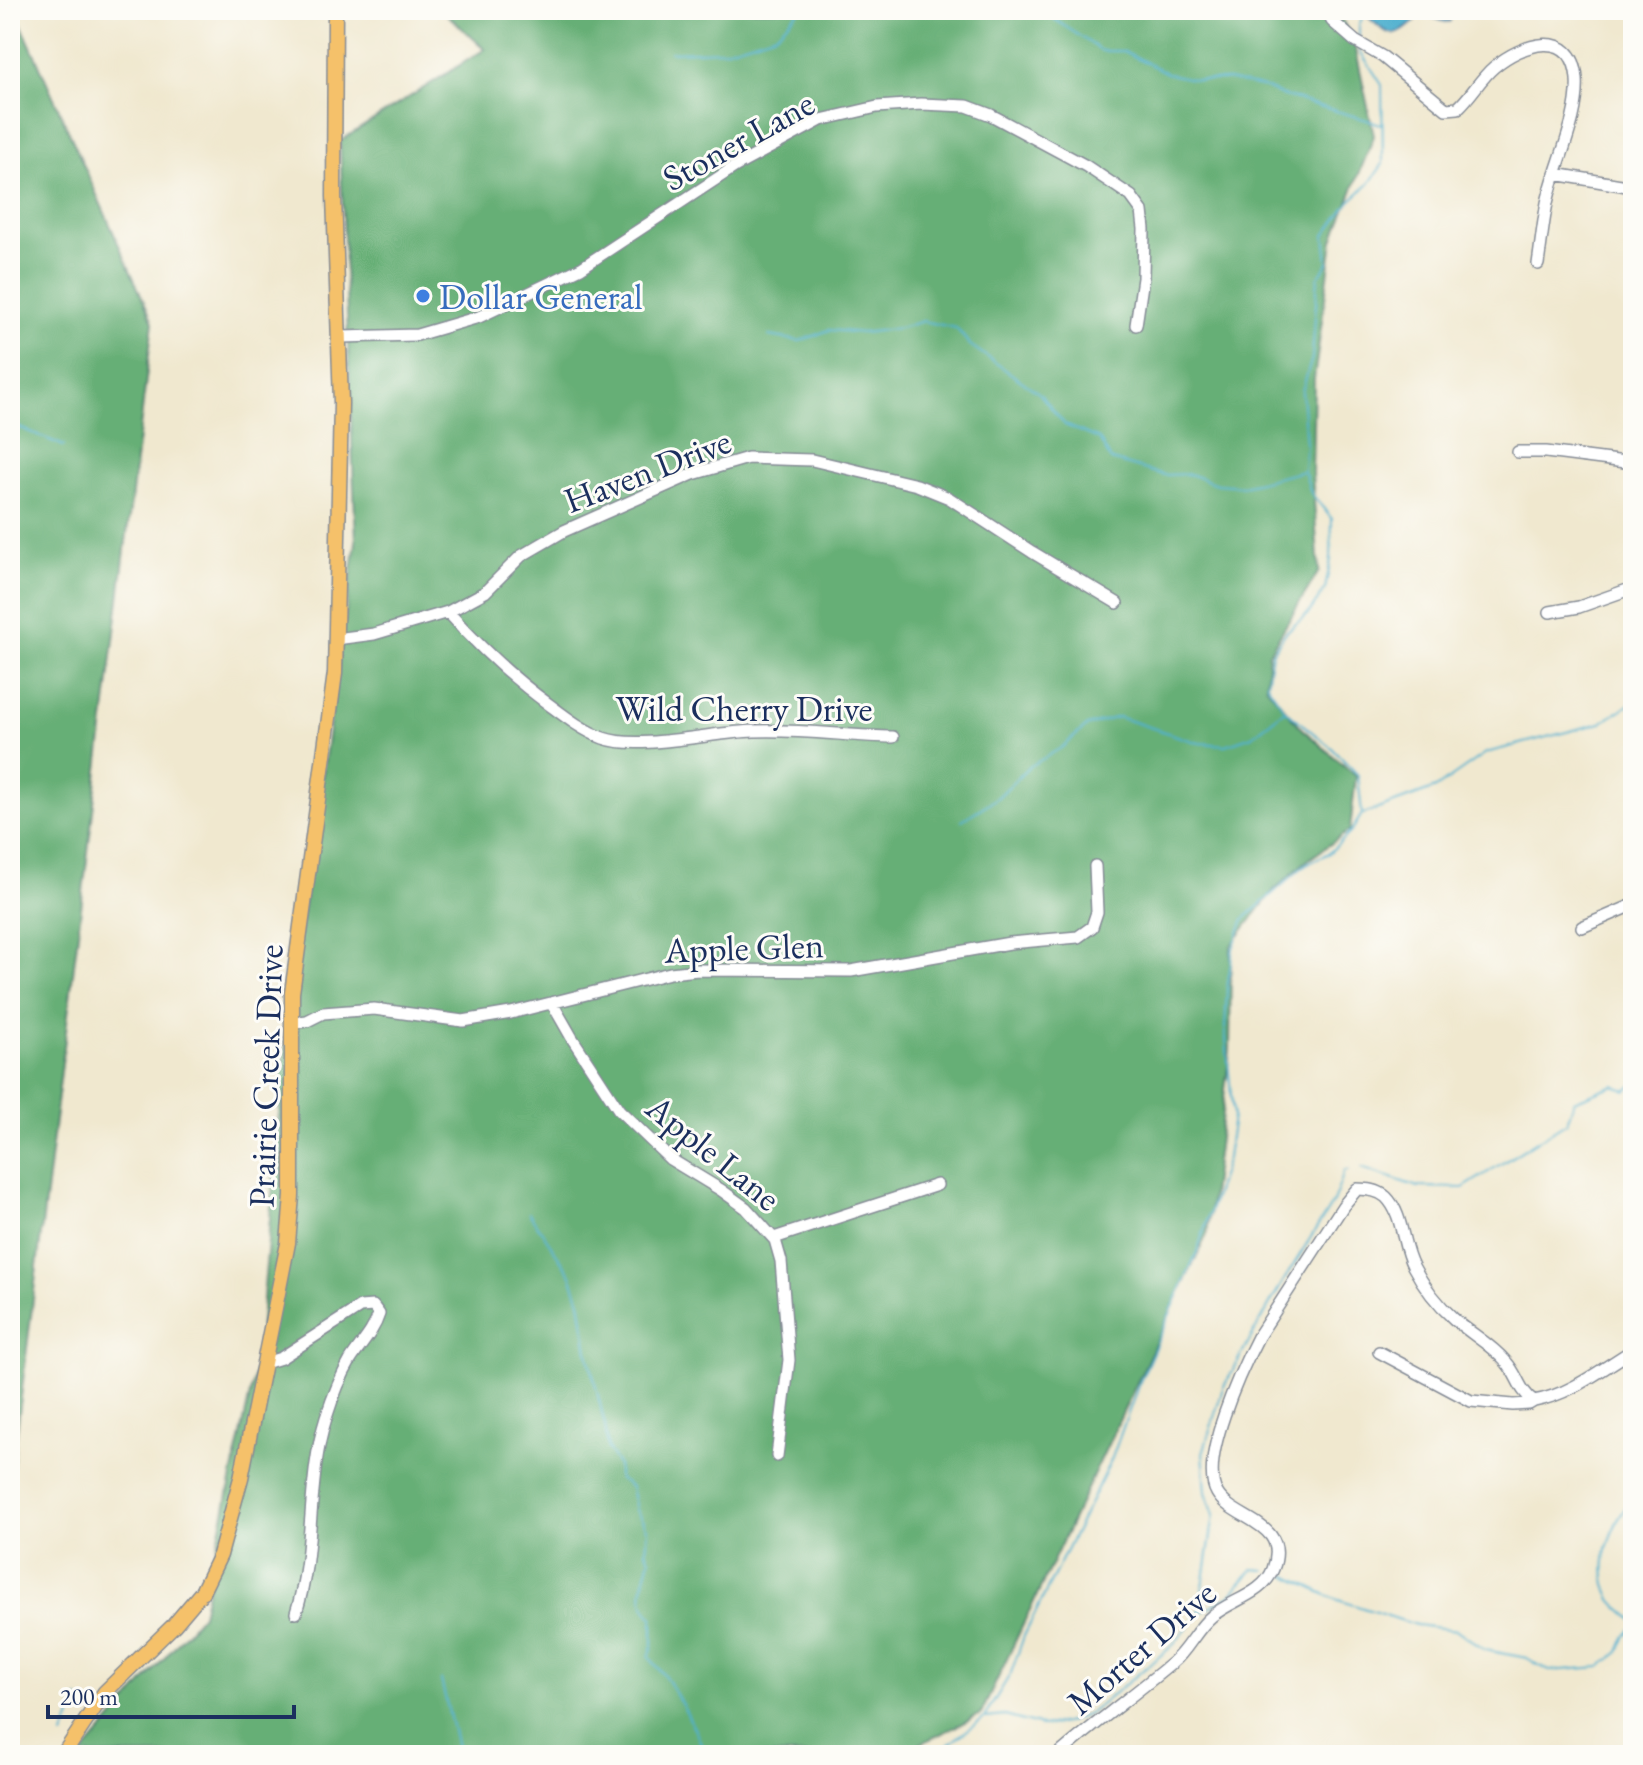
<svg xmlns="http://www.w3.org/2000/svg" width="1643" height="1765" font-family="'EB Garamond',serif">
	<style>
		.forest { fill: #66af76; stroke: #406f6a; stroke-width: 2 }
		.water { fill: #50b0cf; stroke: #367096; stroke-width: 2 }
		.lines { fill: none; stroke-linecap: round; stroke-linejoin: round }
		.stream { stroke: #50b0cf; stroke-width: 2 }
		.minor-casing { stroke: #868c96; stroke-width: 14 }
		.major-casing { stroke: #868c96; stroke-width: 17 }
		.minor { stroke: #fff; stroke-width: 11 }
		.major { stroke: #f5c16b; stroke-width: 14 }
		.shop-dot { fill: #3f7fe0; stroke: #fdfcf7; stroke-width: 3 }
		.labels { text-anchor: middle; stroke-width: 6; stroke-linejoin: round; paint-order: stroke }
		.street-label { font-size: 36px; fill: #1b2f5e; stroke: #fdfcf7 }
		.shop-label { font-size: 36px; fill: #366cbe; stroke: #fdfcf7; text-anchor: start }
	</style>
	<rect width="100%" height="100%" fill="#fdfcf7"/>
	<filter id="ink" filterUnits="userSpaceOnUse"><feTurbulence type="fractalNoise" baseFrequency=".0125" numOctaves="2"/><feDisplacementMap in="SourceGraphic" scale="16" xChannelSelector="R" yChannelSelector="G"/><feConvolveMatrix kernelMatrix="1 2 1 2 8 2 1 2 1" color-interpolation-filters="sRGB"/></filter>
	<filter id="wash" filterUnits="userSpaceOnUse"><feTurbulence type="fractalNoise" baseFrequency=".006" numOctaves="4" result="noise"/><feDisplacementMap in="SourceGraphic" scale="32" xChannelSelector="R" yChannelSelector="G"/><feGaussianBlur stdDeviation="1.8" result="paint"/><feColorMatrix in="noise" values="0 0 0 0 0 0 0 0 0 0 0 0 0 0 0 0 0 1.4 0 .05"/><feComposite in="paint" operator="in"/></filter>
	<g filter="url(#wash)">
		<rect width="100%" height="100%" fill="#f0e8cf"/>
		<path class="forest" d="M 10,10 L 15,10 L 153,322 L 10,1487 Z
			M 442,10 L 1338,10 L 1356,50 L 1374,136 L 1333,240 L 1314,379 L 1312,473 L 1319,571 L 1269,653 L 1266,686 L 1300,727 L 1356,776 L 1350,830 L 1304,863 L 1274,890 L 1231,946 L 1230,1050 L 1207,1234 L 981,1714 L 898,1755 L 82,1755 L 202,1614 L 258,1357 L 287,1021 L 356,542 L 340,141 L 485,49 Z"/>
		<path class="water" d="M 1360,10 L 1455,10 L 1455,11 L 1449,22 C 1438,22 1432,14 1420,15 C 1393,46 1388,34 1360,10 Z"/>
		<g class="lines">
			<path class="stream" d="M 1036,10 L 1042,11 L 1102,51 L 1124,51 L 1169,74 L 1197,80 L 1228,80 L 1266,88 L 1278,94 L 1381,124
				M 1359,36 L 1359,24 L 1367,10
				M 670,52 L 725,50 L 776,34 L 800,10
				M 769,336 L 800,341 L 829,330 L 863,333 L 900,328 L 923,321 L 956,328 L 970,345 L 1040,394 L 1065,425 L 1099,439 L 1111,460 L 1164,475 L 1189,474 L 1217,484 L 1243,486 L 1304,471
				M 10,426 L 13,425 L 64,446
				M 1364,814 L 1436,788 L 1486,753 L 1601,723 L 1633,702
				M 962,820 L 997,798 L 1029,767 L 1061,748 L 1087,726 L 1118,717 L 1199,743 L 1226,745 L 1252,736 L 1285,710
				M 1361,1168 L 1418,1187 L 1463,1188 L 1567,1122 L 1574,1101 L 1614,1085 L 1626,1091 L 1633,1085
				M 529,1213 L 571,1275 L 580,1301 L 589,1358 L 605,1425 L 608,1449 L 618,1465 L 618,1478 L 631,1487 L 636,1510 L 648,1530 L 646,1551 L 650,1559 C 645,1579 634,1602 653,1617 L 653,1645 L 649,1657 C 672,1682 693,1724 706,1755
				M 1633,1499 C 1611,1523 1595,1567 1611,1598 C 1616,1606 1626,1613 1633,1620
				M 1279,1572 L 1335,1599 L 1416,1625 L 1457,1630 L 1485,1650 L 1527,1658 L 1549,1671 L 1600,1667 L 1619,1652 L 1626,1635 L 1633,1627
				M 1199,1613 L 1214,1515 L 1206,1492 L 1203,1453 L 1223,1388 L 1279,1288 L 1333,1202 L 1345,1170 L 1348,1170
				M 441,1680 L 459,1755
				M 986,1718 L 1005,1716 L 1042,1726 L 1065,1723 L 1089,1714 L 1171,1647 L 1199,1613 L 1230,1596 L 1253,1569 L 1265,1570
				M 63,1736 L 79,1697
				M 934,1755 L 984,1718 L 1011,1673 L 1024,1636 L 1112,1458 L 1138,1386 L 1197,1252 L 1227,1158 L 1233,1116 L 1225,1028 L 1227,989 L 1233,948 L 1244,919 L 1306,864 L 1329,853 L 1351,832 L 1362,814 L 1358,775 L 1332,748 L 1285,710 L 1267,684 L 1272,653 L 1286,632 L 1309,613 L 1325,589 L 1331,559 L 1332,519 L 1311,493 L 1304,471 L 1306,445 L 1302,391 L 1312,358 L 1318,277 L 1328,263 L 1325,235 L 1350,201 L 1369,184 L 1383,164 L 1382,85 L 1360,51"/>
		</g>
	</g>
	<g filter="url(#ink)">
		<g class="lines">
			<defs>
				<path id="minor" d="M 1330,10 L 1332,21 L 1355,41 L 1383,57 L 1446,109 L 1458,108 C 1472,95 1480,79 1494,67 C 1521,44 1573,26 1577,79 C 1580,117 1555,165 1547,203 C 1543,223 1541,244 1538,264
					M 1555,174 L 1633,187
					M 341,337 L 417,335 L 479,317 L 581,268 L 736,166 L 821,120 L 877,107 L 921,104 L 967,106 L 991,115 L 1086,166 L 1131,196 L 1142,211 L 1144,229 L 1143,278 L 1136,325
					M 1518,452 L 1546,452 L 1633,463
					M 448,612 C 481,649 511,677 551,706 C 567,718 584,731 603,738 C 639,751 713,732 754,731 C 800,729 847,736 893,737
					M 1550,612 L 1579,607 L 1633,588
					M 336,639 L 374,634 L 448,612 L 485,592 L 521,556 L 564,531 L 693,474 L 748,458 L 812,460 L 917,485 L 949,498 L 1032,552 L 1117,603
					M 1582,927 L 1633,905
					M 552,1003 L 572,1038 L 619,1110 L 670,1159 L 721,1190 L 746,1208 L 775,1240 L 781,1261 L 789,1360 L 777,1456
					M 291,1023 L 307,1021 L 323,1013 L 374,1009 L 463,1021 L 511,1013 L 670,973 L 698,970 L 851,971 L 1010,943 L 1078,937 L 1092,927 L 1097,912 L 1095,866
					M 774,1238 L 937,1185
					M 1379,1352 L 1471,1401 L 1513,1405 L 1529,1404 L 1534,1401
					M 265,1363 L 281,1358 L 360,1307 L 373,1306 L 379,1314 C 373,1333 360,1345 350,1361 C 340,1378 332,1399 326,1418 C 306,1481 316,1549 296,1613
					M 1058,1755 C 1095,1723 1135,1694 1172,1663 C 1188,1650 1196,1629 1212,1616 C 1231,1600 1264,1594 1273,1569 C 1291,1522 1233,1521 1217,1493 C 1198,1461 1242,1368 1258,1337 L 1343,1206 L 1357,1189 C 1368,1189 1378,1190 1386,1197 C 1404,1215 1401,1244 1413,1266 C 1423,1285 1437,1304 1454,1319 C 1471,1334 1491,1344 1506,1362 C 1518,1375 1519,1391 1534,1401 C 1570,1395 1602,1369 1633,1350"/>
				<path id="major" d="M 63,1755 L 105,1692 L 174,1625 L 202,1592 L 220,1555 L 241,1478 L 288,1243 L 292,1196 L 292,993 L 335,673 L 341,403 L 334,196 L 335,10"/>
			</defs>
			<use href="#minor" class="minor-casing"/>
			<use href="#major" class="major-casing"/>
			<use href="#minor" class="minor"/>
			<use href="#major" class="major"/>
		</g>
	</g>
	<circle class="shop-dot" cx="423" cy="296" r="8"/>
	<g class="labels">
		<g class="street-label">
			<text transform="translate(738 140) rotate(-29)" y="13">Stoner Lane</text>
			<text transform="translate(647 470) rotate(-21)" y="13">Haven Drive</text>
			<text x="744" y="721">Wild Cherry Drive</text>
			<text transform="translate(744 947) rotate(-2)" y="13">Apple Glen</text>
			<text transform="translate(265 1076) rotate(-88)" y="13">Prairie Creek Drive</text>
			<text transform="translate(714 1152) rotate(39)" y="13">Apple Lane</text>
			<text transform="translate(1141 1647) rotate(-41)" y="13">Morter Drive</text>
		</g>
		<g class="shop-label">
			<text x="439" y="309">Dollar General</text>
		</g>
	</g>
	<rect width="1643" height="1765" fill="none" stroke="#fdfcf7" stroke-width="40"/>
	<path d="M48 1705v12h246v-12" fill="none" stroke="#1b2f5e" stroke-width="4"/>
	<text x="60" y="1705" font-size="24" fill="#1b2f5e" stroke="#fdfcf7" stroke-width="6" paint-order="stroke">200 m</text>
</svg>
